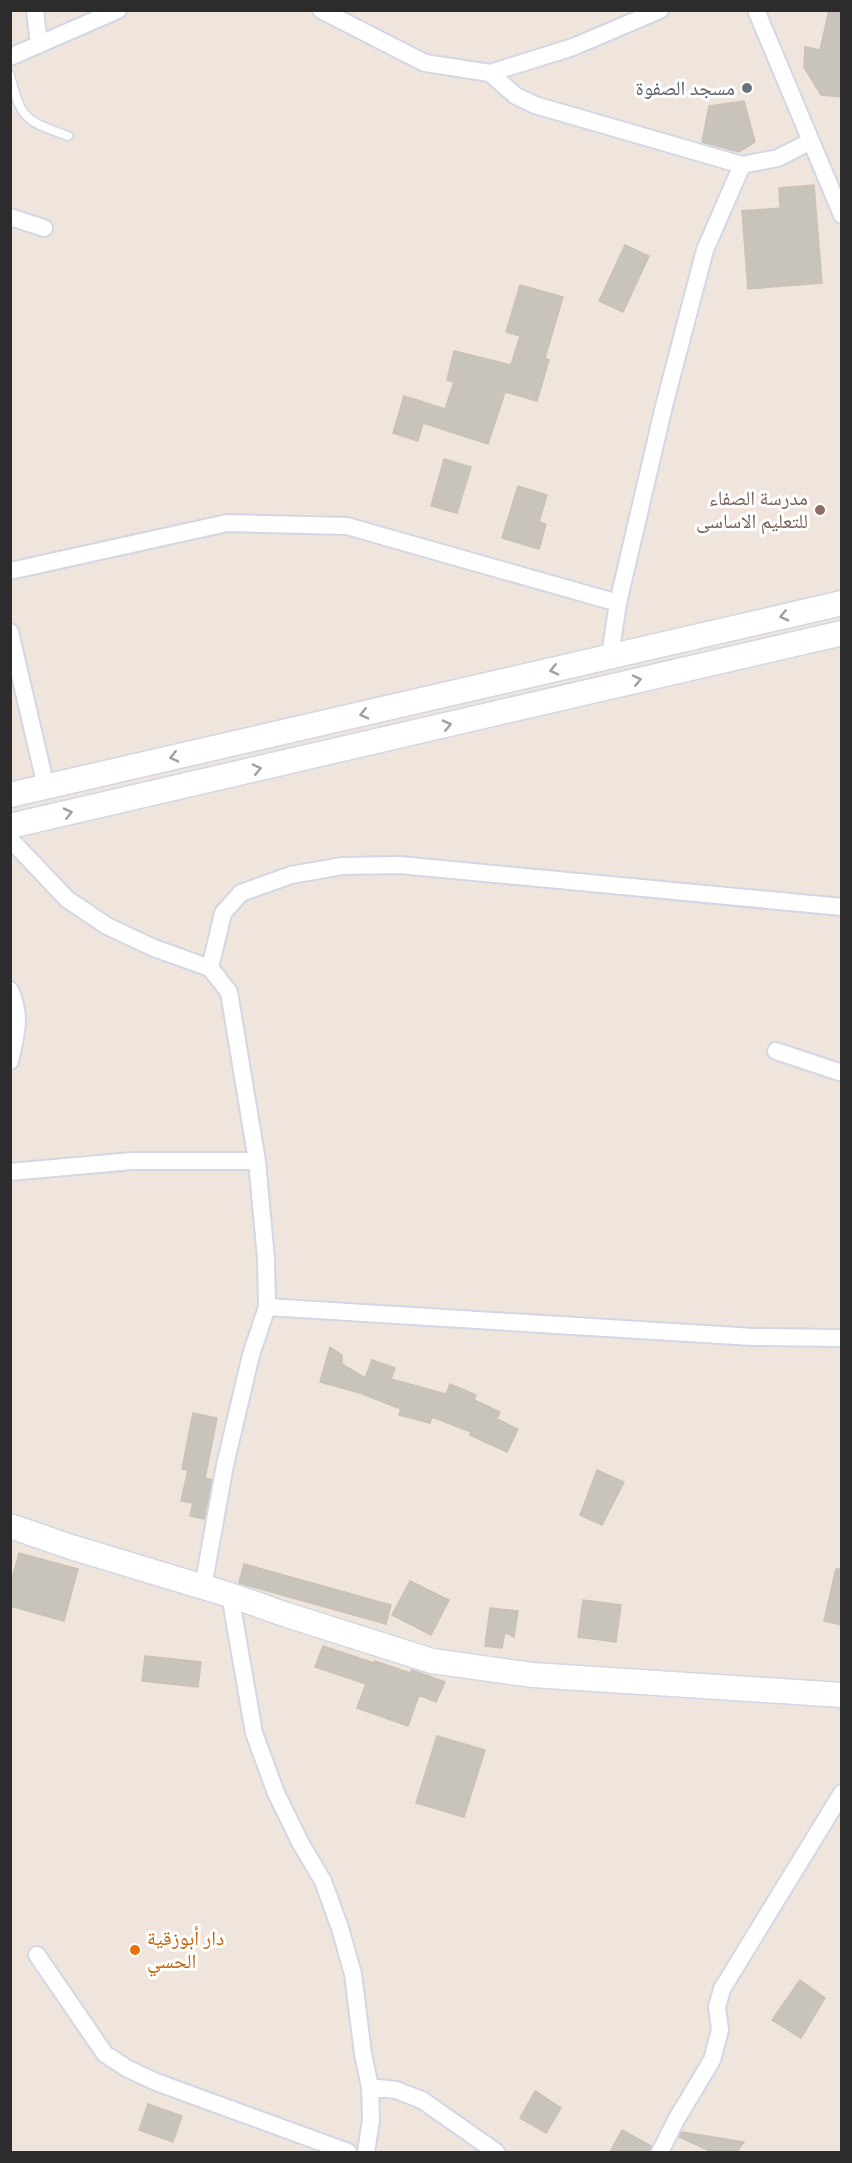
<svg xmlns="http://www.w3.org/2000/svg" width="852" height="2163" font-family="'Exo 2','Noto Naskh Arabic',sans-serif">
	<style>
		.building { fill: #c9c4bb; stroke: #cac1b6; stroke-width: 1.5 }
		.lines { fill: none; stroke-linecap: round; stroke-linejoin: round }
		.lane-casing { stroke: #d2d7e6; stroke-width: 11 }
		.street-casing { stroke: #d2d7e6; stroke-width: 20 }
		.secondary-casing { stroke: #d2d7e6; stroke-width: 27 }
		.lane { stroke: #fff; stroke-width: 8 }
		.street { stroke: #fff; stroke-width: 16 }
		.secondary { stroke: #fff; stroke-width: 24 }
		.oneway { stroke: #a0a0a0 }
		.worship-dot { fill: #6b7280; stroke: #fff; stroke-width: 2 }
		.education-dot { fill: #8d6e63; stroke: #fff; stroke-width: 2 }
		.food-dot { fill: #e8710a; stroke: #fff; stroke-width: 2 }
		.labels { text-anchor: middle; stroke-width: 6; stroke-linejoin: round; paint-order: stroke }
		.worship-label { font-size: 20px; fill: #5b616d; stroke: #fff; text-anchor: end }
		.education-label { font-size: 20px; fill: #785e54; stroke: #fff; text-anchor: end }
		.food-label { font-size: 20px; fill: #c56008; stroke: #fff; text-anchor: start }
	</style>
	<rect width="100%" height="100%" fill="#efe5dd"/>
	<path class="building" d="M 829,10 L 842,10 L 842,97 L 821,95 L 804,67 L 805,47 L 820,50 Z
		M 744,101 L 755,142 L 739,152 L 702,142 L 709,106 Z
		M 814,185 L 822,283 L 748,289 L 742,211 L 780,208 L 779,188 Z
		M 625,245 L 649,256 L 623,312 L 599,301 Z
		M 520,285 L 563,297 L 545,358 L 549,360 L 537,401 L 505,392 L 488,444 L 423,423 L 418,441 L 393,433 L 404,396 L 445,409 L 454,382 L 447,380 L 454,351 L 511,365 L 520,336 L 506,332 Z
		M 444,459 L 471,467 L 457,513 L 431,506 Z
		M 518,486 L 547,495 L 539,522 L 546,524 L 539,549 L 502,538 Z
		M 330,1347 L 342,1355 L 342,1364 L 365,1378 L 372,1360 L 395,1368 L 391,1379 L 446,1394 L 450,1384 L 476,1395 L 474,1400 L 500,1412 L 497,1419 L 518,1429 L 507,1452 L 470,1435 L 471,1432 L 432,1417 L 430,1423 L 399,1415 L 401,1409 L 360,1393 L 320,1382 Z
		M 193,1413 L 217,1418 L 205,1478 L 212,1480 L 204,1519 L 190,1516 L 193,1503 L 181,1501 L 188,1470 L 182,1469 Z
		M 597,1470 L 624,1482 L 602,1525 L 580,1515 Z
		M 19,1553 L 78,1569 L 64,1621 L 10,1606 L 10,1586 Z
		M 244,1564 L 391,1605 L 386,1624 L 239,1583 Z
		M 836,1569 L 842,1569 L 842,1625 L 824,1621 Z
		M 410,1581 L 449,1600 L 431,1635 L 392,1615 Z
		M 583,1600 L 621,1605 L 616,1642 L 578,1637 Z
		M 490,1608 L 518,1611 L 514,1637 L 505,1632 L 502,1648 L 485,1646 Z
		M 323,1646 L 374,1663 L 375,1661 L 410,1673 L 412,1670 L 445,1682 L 436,1702 L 419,1695 L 408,1726 L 357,1708 L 366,1684 L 315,1667 Z
		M 145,1656 L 201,1662 L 198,1687 L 142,1681 Z
		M 437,1736 L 485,1750 L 464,1817 L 416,1803 Z
		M 800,1980 L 825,1998 L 801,2038 L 772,2020 Z
		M 535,2091 L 561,2108 L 546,2133 L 520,2118 Z
		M 148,2104 L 182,2116 L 173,2142 L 139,2130 Z
		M 622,2130 L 651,2146 L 650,2152 L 610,2152 Z
		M 682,2132 L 744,2142 L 737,2152 L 712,2152 L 679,2137 Z"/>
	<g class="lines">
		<defs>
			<path id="lane" d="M 10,75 C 21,120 26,121 68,136"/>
			<path id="street" d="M 35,10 L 39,45
				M 321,10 L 425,63 L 490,73 L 573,47 L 660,10
				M 756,10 L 842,215
				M 10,57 L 118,10
				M 490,73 L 516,96 L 535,105 L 742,165 L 778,158 L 811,141
				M 10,217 L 44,228
				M 10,571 L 227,523 L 347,526 L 618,603
				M 10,632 L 46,787
				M 610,656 L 618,603 L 664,406 L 705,250 L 742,165
				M 10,839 L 67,899 L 107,926 L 154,948 L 210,968 L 229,992 L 257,1161 L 266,1259 L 267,1307 L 251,1355 L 225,1465 L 203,1587
				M 210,968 L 223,913 L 241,893 L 291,875 L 342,866 L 400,865 L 842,907
				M 10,990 C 22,1017 16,1034 10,1061
				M 776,1051 L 842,1073
				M 10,1172 L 132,1161 L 257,1161
				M 267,1307 L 753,1337 L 842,1338
				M 230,1595 L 254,1733 L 276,1793 L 301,1844 L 323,1881 L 340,1928 L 353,1974 L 363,2054 L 370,2087 L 371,2120 L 366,2152
				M 37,1955 L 105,2054 L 128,2069 L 156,2082 L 348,2152
				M 370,2087 L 396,2090 L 422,2100 L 496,2152
				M 660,2152 L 676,2120 L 712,2060 L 720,2030 L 717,2007 L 722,1989 L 842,1793"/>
			<path id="secondary" d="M 10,795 L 842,603
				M 10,826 L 842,633
				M 10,1526 L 71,1547 L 230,1595 L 287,1615 L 432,1661 L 533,1675 L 842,1695"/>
		</defs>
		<use href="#lane" class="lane-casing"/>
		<use href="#street" class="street-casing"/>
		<use href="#secondary" class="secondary-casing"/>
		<use href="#lane" class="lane"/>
		<use href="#street" class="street"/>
		<use href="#secondary" class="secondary"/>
	</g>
	<defs><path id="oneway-chevron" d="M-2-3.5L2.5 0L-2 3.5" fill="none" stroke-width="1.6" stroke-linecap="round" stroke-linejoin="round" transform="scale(1.5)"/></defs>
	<g class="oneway">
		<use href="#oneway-chevron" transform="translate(784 616) rotate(167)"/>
		<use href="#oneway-chevron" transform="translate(554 670) rotate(167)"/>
		<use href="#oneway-chevron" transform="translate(637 680) rotate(-13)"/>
		<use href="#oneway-chevron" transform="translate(364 714) rotate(167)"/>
		<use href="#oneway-chevron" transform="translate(447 725) rotate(-13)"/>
		<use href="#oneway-chevron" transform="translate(174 757) rotate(167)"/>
		<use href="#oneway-chevron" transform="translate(257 769) rotate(-13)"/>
		<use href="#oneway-chevron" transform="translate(68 813) rotate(-13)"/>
	</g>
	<circle class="worship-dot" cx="747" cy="88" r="6"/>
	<circle class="education-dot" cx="820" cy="510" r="6"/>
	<circle class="food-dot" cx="135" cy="1950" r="6"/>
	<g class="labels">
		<g class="worship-label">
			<text x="735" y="95">مسجد الصفوة</text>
		</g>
		<g class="education-label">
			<text x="808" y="505">مدرسة الصفاء<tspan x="808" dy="23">للتعليم الاساسى</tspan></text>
		</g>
		<g class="food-label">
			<text x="147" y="1945">دار أبوزقية<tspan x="147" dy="23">الحسي</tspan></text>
		</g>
	</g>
	<rect width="852" height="2163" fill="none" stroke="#2c2c2c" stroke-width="24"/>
</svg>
